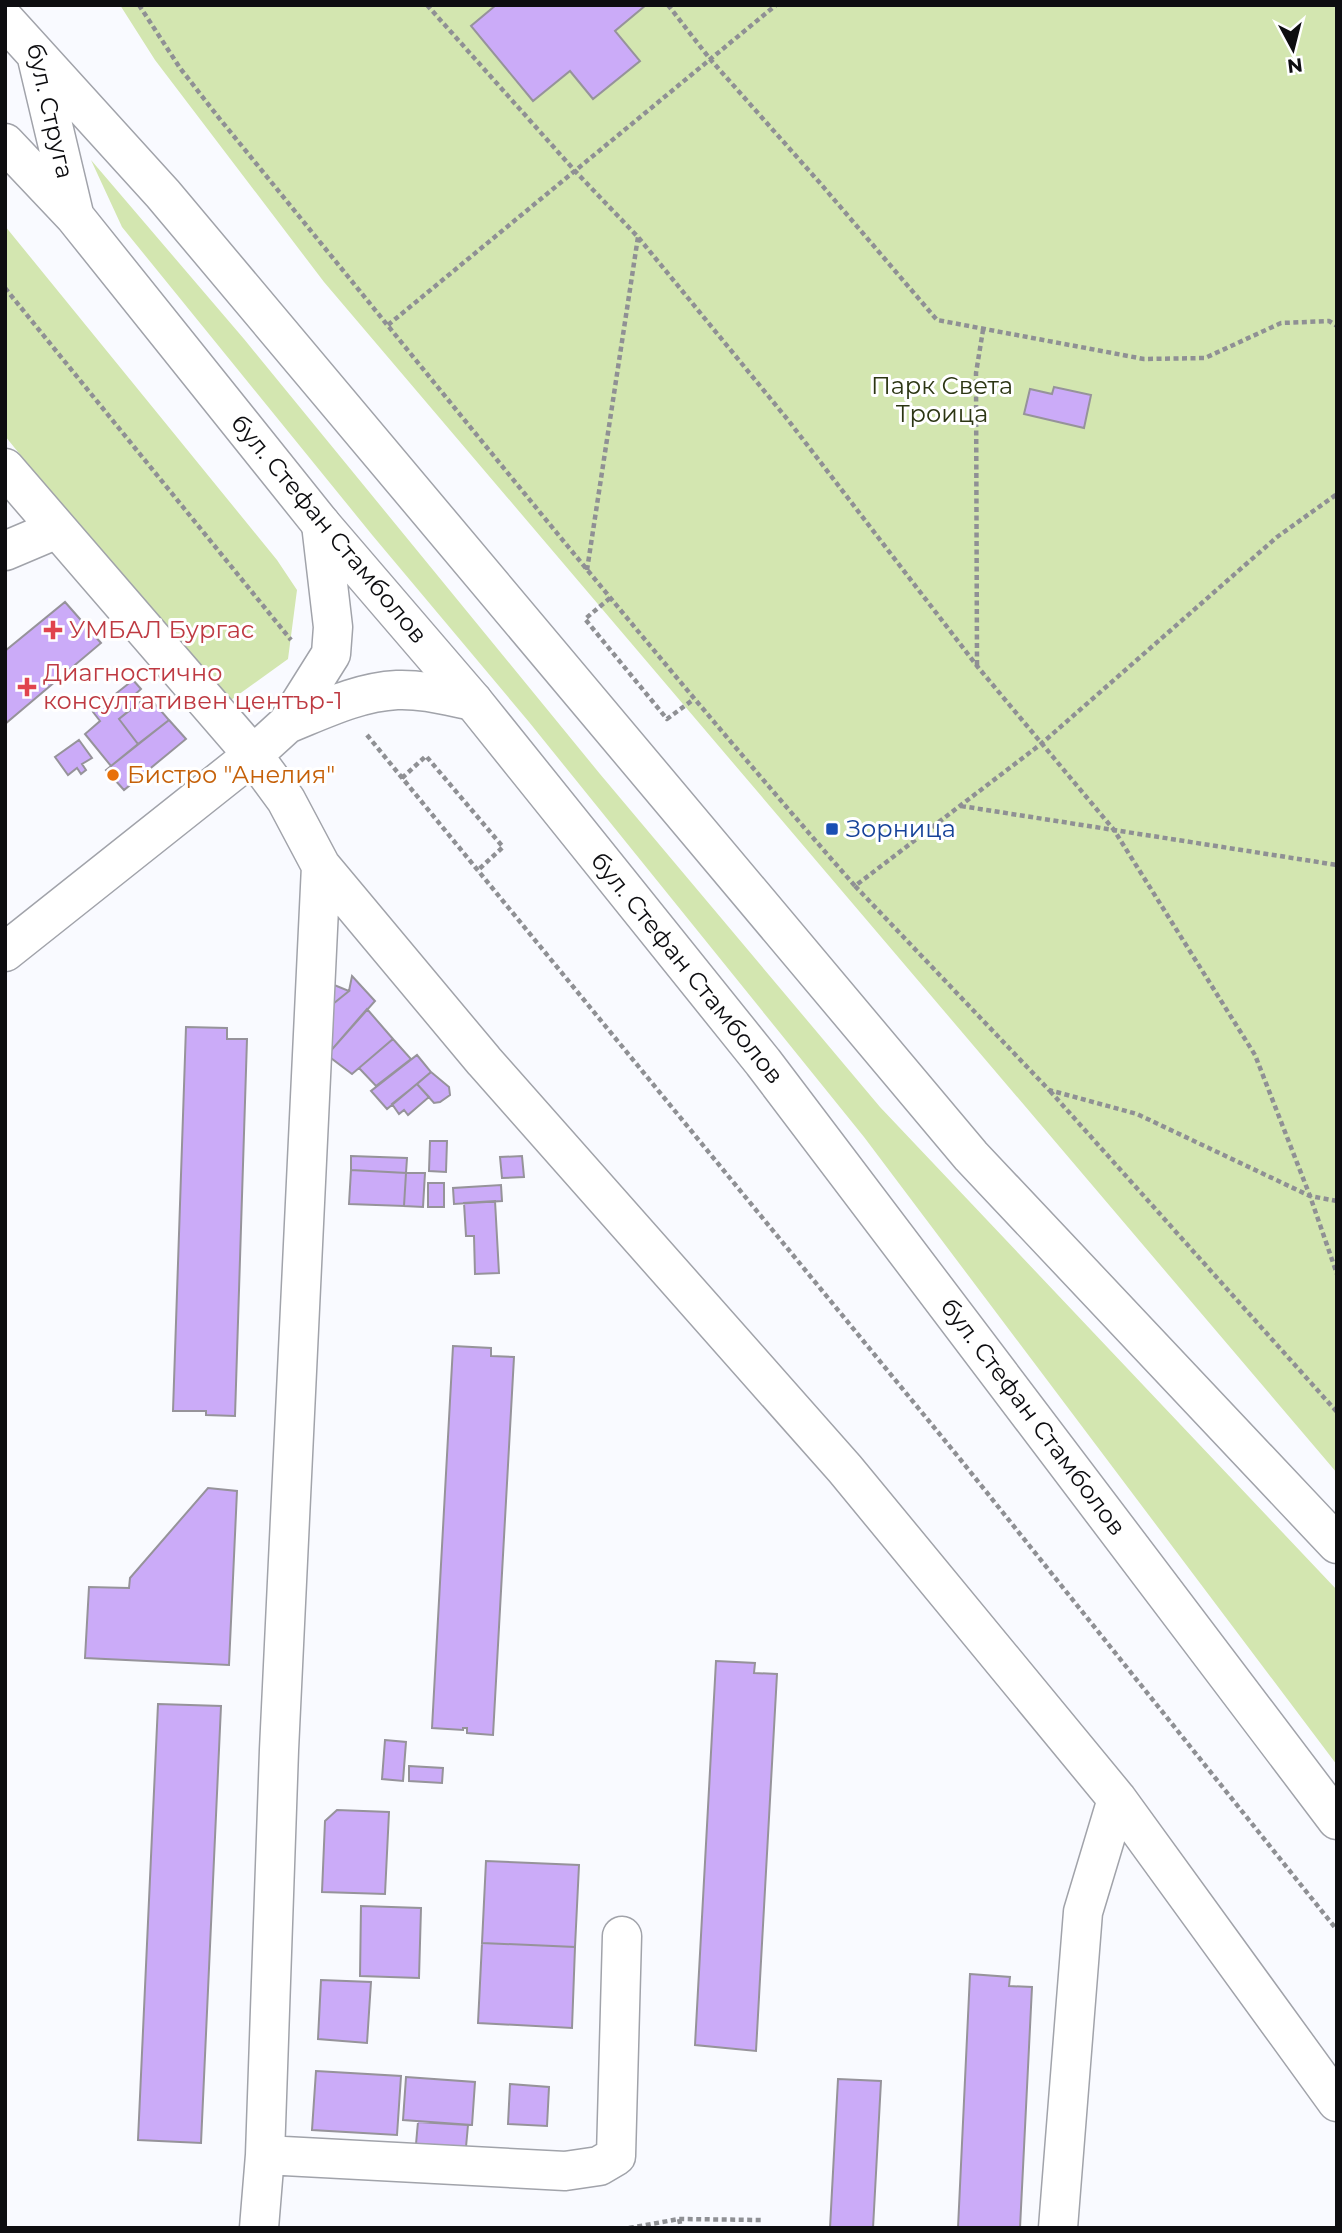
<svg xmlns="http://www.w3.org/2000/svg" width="1342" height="2233" font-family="Montserrat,sans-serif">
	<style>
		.green { fill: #d3e6b0 }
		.building { fill: #cbabf8; stroke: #96939a; stroke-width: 2 }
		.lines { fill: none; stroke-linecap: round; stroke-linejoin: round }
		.minor-casing { stroke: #a1a3aa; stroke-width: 41 }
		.major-casing { stroke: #a1a3aa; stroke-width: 41 }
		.path { stroke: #8f9094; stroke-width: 4.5; stroke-dasharray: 5 3.5; stroke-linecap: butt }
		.minor { stroke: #fff; stroke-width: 38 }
		.major { stroke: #fff; stroke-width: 38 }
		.health-dot { fill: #e0444e; stroke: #fff; stroke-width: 2.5 }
		.food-dot { fill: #e8710a; stroke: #fff; stroke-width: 2.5 }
		.transit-dot { fill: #1a4fb4; stroke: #fff; stroke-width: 2.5 }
		.labels { text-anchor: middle; stroke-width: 6; stroke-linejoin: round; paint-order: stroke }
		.street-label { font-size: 24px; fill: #0d0d10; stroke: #fff }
		.park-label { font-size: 24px; fill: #2c3613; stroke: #fff }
		.health-label { font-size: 24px; fill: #be3a42; stroke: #fff; text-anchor: start }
		.food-label { font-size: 24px; fill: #c56008; stroke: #fff; text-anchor: start }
		.transit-label { font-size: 24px; fill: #164399; stroke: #fff; text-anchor: start }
	</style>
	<rect width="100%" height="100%" fill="#f9faff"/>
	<path class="green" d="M 120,5 L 1337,5 L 1337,1473 L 324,282 L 155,60 Z
		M 91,160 L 244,339 L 600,774 L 880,1107 L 1337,1590 L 1337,1765 L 864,1137 L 529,722 L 373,536 L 122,227 Z
		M 5,226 L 277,560 L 297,590 L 288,659 L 224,705 L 5,436 Z"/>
	<path class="building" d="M 496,5 L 646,5 L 615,31 L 640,61 L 593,99 L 570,71 L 533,101 L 471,26 Z
		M 1054,387 L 1091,395 L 1084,428 L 1024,414 L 1030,389 L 1052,394 Z
		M 65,602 L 101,643 L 5,724 L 5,651 Z
		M 133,680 L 141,689 L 131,698 L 137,704 L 119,719 L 138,744 L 111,766 L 85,734 L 100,721 L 93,712 Z
		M 148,696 L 169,720 L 138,744 L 119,719 Z
		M 169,720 L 186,739 L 124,790 L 106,770 Z
		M 79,740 L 92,758 L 82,764 L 86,770 L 81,774 L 77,768 L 68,775 L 55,757 Z
		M 352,976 L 375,1001 L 327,1055 L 328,1008 L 349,991 Z
		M 322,980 L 349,991 L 328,1008 Z
		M 367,1009 L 393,1039 L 352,1074 L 327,1055 Z
		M 186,1027 L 227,1028 L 227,1039 L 247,1039 L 235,1416 L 206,1415 L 206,1411 L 173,1411 Z
		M 393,1039 L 411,1059 L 376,1086 L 359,1068 Z
		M 417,1055 L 431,1072 L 387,1109 L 371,1091 Z
		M 431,1072 L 449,1087 L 450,1095 L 440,1102 L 434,1103 L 417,1084 Z
		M 417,1084 L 429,1097 L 408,1115 L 404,1110 L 399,1114 L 392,1104 Z
		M 430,1141 L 447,1141 L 446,1172 L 429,1171 Z
		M 351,1156 L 407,1158 L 406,1173 L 351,1170 Z
		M 522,1156 L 524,1177 L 502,1178 L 500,1157 Z
		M 351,1170 L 406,1173 L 404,1206 L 349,1204 Z
		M 406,1173 L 425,1173 L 423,1207 L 404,1206 Z
		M 428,1183 L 444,1183 L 444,1207 L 428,1207 Z
		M 501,1185 L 502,1201 L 454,1204 L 453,1188 Z
		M 495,1201 L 499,1273 L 475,1274 L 474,1236 L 466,1236 L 464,1203 Z
		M 453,1346 L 491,1348 L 491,1356 L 514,1357 L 493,1735 L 467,1733 L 467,1728 L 463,1728 L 463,1730 L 432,1728 Z
		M 208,1488 L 237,1491 L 229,1665 L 85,1658 L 89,1587 L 129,1588 L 130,1578 Z
		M 716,1661 L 755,1663 L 754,1673 L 777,1674 L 756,2051 L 695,2045 Z
		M 158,1704 L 221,1706 L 201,2143 L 138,2140 Z
		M 385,1740 L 406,1742 L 403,1781 L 382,1779 Z
		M 409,1766 L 443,1768 L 442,1783 L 409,1781 Z
		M 337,1810 L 389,1812 L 385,1894 L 322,1892 L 325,1821 Z
		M 486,1861 L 579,1865 L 575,1947 L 482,1943 Z
		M 361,1906 L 421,1908 L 419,1978 L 360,1976 Z
		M 482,1943 L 575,1947 L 572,2028 L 478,2023 Z
		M 970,1974 L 1010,1977 L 1009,1986 L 1032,1987 L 1020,2228 L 958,2228 Z
		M 321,1980 L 371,1982 L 367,2043 L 318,2039 Z
		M 316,2071 L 401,2076 L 397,2135 L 312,2130 Z
		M 406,2077 L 475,2082 L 472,2125 L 403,2120 Z
		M 838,2079 L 881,2081 L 873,2228 L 830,2228 Z
		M 510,2084 L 549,2087 L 547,2126 L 508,2124 Z
		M 418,2122 L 468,2125 L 466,2147 L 416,2144 Z"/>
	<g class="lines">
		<defs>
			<path id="minor" d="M 5,468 L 253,755 L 286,800 L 321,866 L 484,1061 L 845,1469 L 1117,1799 L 1337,2102
				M 5,551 L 57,529
				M 287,724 C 322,710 358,692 397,690 C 423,689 448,696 473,701
				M 5,952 L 253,755 L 287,724 L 331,654 L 333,627 L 321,524
				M 265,2155 L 565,2171 L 599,2166 L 616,2156 L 622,1936
				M 259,2228 L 265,2155 L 279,1750 L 321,866
				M 1058,2228 L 1083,1912 L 1117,1799"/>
			<path id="major" d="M 5,20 L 163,194 L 971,1156 L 1337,1544
				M 37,58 L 74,214
				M 5,143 L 75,217 L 321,524 L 473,701 L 763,1062 L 1337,1820"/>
		</defs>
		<use href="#minor" class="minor-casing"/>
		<use href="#major" class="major-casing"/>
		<path class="path" d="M 139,5 L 180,68 L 219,118 C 429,375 636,636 855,886 L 1041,744 L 1277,537 L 1337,494
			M 427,5 L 575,171 L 638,237 L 788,420 L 977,666 L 1114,830 L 1255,1055 L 1310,1196 L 1337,1274
			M 668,5 L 710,59 L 820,183 L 937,320 L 1144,359 L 1205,358 L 1281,323 L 1329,321 L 1337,326
			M 5,288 L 291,640
			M 388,325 L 776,5
			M 587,570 L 638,237
			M 610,598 L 585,619 L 667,719 L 694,699
			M 977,665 L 976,373 L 983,330
			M 367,735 L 960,1459 L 1337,1930
			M 402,778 L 426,756 L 503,847 L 477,871
			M 961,806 L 1337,865
			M 855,886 L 1049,1090 L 1137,1114 L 1310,1196 L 1337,1201
			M 1050,1091 L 1337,1412
			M 679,2219 L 681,2228
			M 629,2228 L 679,2219 L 762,2220"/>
		<use href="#minor" class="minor"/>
		<use href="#major" class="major"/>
	</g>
	<g class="health-dot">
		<path d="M49.5 619.5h7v7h7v7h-7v7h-7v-7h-7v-7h7z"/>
		<path d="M23.5 676.5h7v7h7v7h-7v7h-7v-7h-7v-7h7z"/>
	</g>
	<circle class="food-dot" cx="113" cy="775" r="7"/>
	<rect class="transit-dot" x="825" y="822" width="14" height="14" rx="3.5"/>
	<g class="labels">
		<g class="street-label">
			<text transform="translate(50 111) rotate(77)" y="8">бул. Струга</text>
			<text transform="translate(329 529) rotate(50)" y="8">бул. Стефан Стамболов</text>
			<text transform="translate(687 968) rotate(51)" y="8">бул. Стефан Стамболов</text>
			<text transform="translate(1033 1417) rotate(53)" y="8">бул. Стефан Стамболов</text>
		</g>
		<g class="park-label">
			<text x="942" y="394">Парк Света<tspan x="942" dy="28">Троица</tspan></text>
		</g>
		<g class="health-label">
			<text x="69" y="638">УМБАЛ Бургас</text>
			<text x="43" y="681">Диагностично<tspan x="43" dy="28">консултативен център-1</tspan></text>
		</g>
		<g class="food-label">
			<text x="127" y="783">Бистро "Анелия"</text>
		</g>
		<g class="transit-label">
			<text x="846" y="837">Зорница</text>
		</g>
	</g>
	<rect width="1342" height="2233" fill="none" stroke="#0d0d10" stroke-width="14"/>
	<g transform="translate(1293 49) rotate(173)" stroke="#ffffff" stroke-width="5" paint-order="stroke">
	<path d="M0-5L12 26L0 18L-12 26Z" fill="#0d0d10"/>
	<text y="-10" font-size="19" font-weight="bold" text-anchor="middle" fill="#0d0d10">N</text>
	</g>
</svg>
